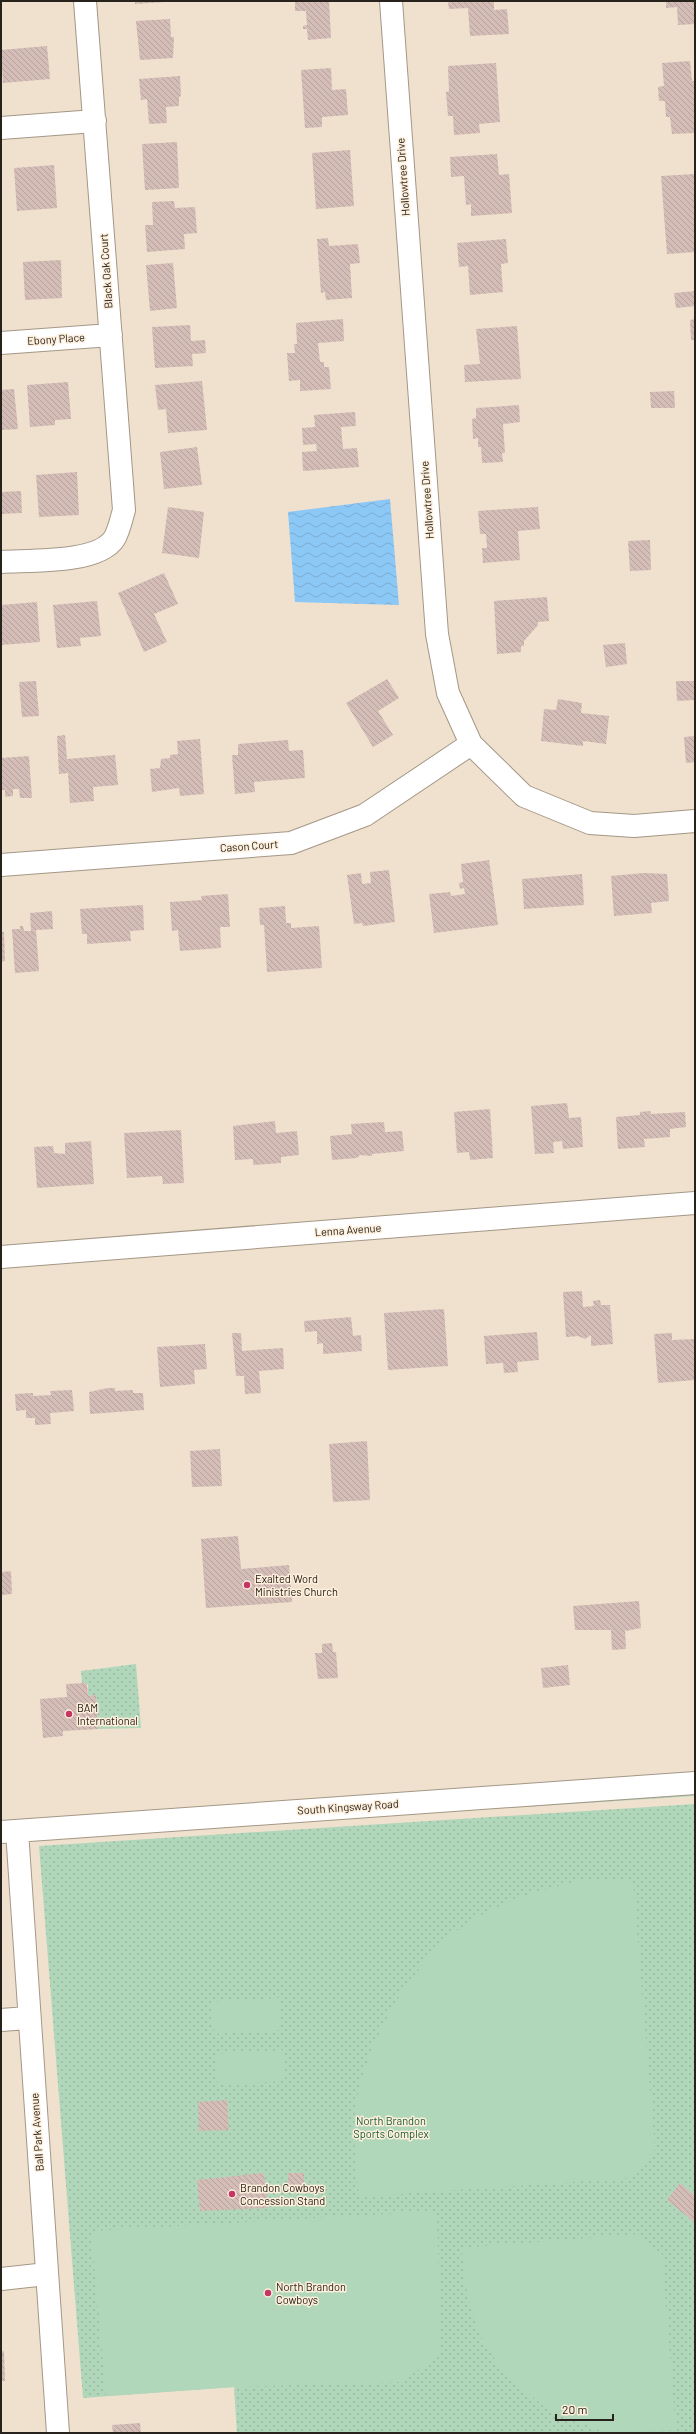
<svg xmlns="http://www.w3.org/2000/svg" width="696" height="2434" font-family="Barlow,sans-serif">
	<style>
		.park { fill: url(#park-dots) }
		.pitch { fill: #b1d7bb }
		.water { fill: url(#water-waves) }
		.building { fill: url(#building-back-hatch) }
		.lines { fill: none; stroke-linecap: round; stroke-linejoin: round }
		.minor-casing { stroke: #a49786; stroke-width: 24 }
		.minor { stroke: #fff; stroke-width: 22 }
		.poi-dot { fill: #c33666; stroke: #feefdc; stroke-width: 1.5 }
		.labels { text-anchor: middle; stroke-width: 3; stroke-linejoin: round; paint-order: stroke }
		.street-label { font-size: 11px; fill: #27221b; stroke: #feefdc }
		.poi-label { font-size: 11px; fill: #27221b; stroke: #feefdc; text-anchor: start }
		.park-label { font-size: 11px; fill: #155c34; stroke: #feefdc }
	</style>
	<defs>
		<pattern id="park-dots" width="8" height="8" patternUnits="userSpaceOnUse"><rect width="8" height="8" fill="#b1d7bb"/><path d="M2 2h.1M6 6h.1" fill="none" stroke="#98b8a0" stroke-width="1.8" stroke-linecap="round"/></pattern>
		<pattern id="water-waves" width="16" height="10" patternUnits="userSpaceOnUse"><rect width="16" height="10" fill="#8cc8f6"/><path d="M0 5q4-4 8 0t8 0" fill="none" stroke="#79acd2"/></pattern>
		<pattern id="building-back-hatch" width="6" height="6" patternUnits="userSpaceOnUse"><rect width="6" height="6" fill="#d4bcb7"/><path d="M-1 5l2 2M0 0l6 6M5-1l2 2" fill="none" stroke="#b6a19d"/></pattern>
	</defs>
	<rect width="100%" height="100%" fill="#f0e1cf"/>
	<path class="park" d="M 136,1664 L 141,1728 L 98,1729 L 96,1695 L 88,1696 L 88,1684 L 82,1683 L 81,1671 Z
		M 695,1792 L 695,1796 L 336,1819 Z
		M 695,1804 L 695,2433 L 237,2433 L 234,2387 L 83,2398 L 39,1846 Z"/>
	<path class="pitch" d="M 582,1880 L 633,1880 L 655,2149 L 629,2178 L 359,2197 C 357,2169 352,2139 355,2112 C 363,2044 412,1960 469,1922 C 502,1900 544,1890 582,1880 Z
		M 279,1998 L 281,2030 L 214,2034 L 212,2002 Z
		M 283,2050 L 285,2081 L 218,2085 L 215,2054 Z
		M 437,2211 L 441,2355 L 400,2382 L 235,2387 L 106,2396 L 91,2231 Z
		M 637,2234 L 662,2254 L 676,2430 L 604,2432 L 549,2411 L 502,2371 L 481,2337 L 467,2294 L 461,2248 Z"/>
	<path class="water" d="M 390,499 L 399,605 L 295,602 L 288,512 Z"/>
	<path class="building" d="M 135,1 L 165,1 L 165,2 L 135,4 Z
		M 295,1 L 329,1 L 331,38 L 308,40 L 307,29 L 303,29 L 303,26 L 307,25 L 306,11 L 295,11 Z
		M 448,1 L 494,1 L 494,10 L 507,9 L 509,34 L 470,36 L 468,8 L 449,9 Z
		M 666,1 L 695,1 L 695,24 L 678,25 L 677,7 L 666,8 Z
		M 170,19 L 171,37 L 174,37 L 173,58 L 140,60 L 136,21 Z
		M 47,46 L 50,79 L 3,83 L 1,50 Z
		M 690,61 L 692,81 L 695,81 L 695,133 L 672,134 L 670,117 L 666,117 L 665,101 L 659,101 L 658,87 L 664,86 L 662,63 Z
		M 496,63 L 500,122 L 479,124 L 480,133 L 454,135 L 453,116 L 448,116 L 446,92 L 449,91 L 448,66 Z
		M 331,68 L 332,90 L 346,89 L 348,115 L 322,117 L 322,127 L 305,128 L 301,70 Z
		M 180,76 L 181,96 L 179,97 L 179,106 L 166,107 L 167,123 L 149,124 L 147,99 L 141,100 L 139,79 Z
		M 177,142 L 179,188 L 145,190 L 142,144 Z
		M 350,150 L 354,206 L 316,209 L 312,153 Z
		M 497,154 L 499,175 L 509,174 L 512,213 L 471,216 L 471,204 L 466,205 L 464,176 L 451,177 L 450,157 Z
		M 54,165 L 57,208 L 17,211 L 14,168 Z
		M 695,174 L 695,252 L 667,254 L 661,176 Z
		M 174,201 L 175,208 L 195,207 L 197,233 L 184,234 L 185,249 L 147,252 L 145,225 L 153,225 L 152,202 Z
		M 328,238 L 329,246 L 358,244 L 360,263 L 350,264 L 352,298 L 326,300 L 325,292 L 321,293 L 317,239 Z
		M 506,239 L 508,263 L 501,264 L 503,292 L 470,295 L 468,266 L 459,267 L 457,243 Z
		M 61,260 L 62,298 L 25,300 L 23,262 Z
		M 173,263 L 177,308 L 150,311 L 146,265 Z
		M 695,291 L 695,306 L 676,308 L 674,293 Z
		M 343,319 L 344,341 L 318,343 L 320,362 L 324,362 L 324,367 L 329,367 L 331,389 L 300,391 L 300,380 L 289,381 L 287,353 L 295,353 L 294,344 L 297,344 L 296,323 Z
		M 695,319 L 695,340 L 691,340 L 690,320 Z
		M 190,325 L 191,341 L 205,340 L 206,353 L 192,354 L 193,366 L 155,368 L 152,327 Z
		M 517,326 L 521,379 L 465,382 L 464,365 L 480,364 L 476,329 Z
		M 202,381 L 207,430 L 168,433 L 166,409 L 158,410 L 155,385 Z
		M 68,382 L 71,419 L 55,420 L 55,425 L 30,427 L 27,385 Z
		M 14,389 L 18,429 L 1,430 L 1,390 Z
		M 674,391 L 675,408 L 651,408 L 650,392 Z
		M 519,405 L 520,422 L 503,424 L 505,453 L 502,453 L 503,462 L 482,463 L 481,447 L 478,447 L 478,438 L 473,439 L 472,419 L 476,418 L 476,408 Z
		M 355,412 L 356,426 L 341,427 L 343,449 L 357,448 L 359,467 L 303,471 L 302,452 L 317,451 L 316,444 L 303,445 L 302,428 L 315,427 L 314,415 Z
		M 197,447 L 202,485 L 164,489 L 160,452 Z
		M 77,472 L 79,515 L 39,517 L 36,475 Z
		M 21,491 L 22,513 L 1,514 L 1,492 Z
		M 168,507 L 204,512 L 199,558 L 162,553 Z
		M 538,507 L 540,529 L 518,531 L 520,560 L 483,563 L 482,548 L 487,548 L 486,534 L 480,534 L 478,511 Z
		M 650,540 L 651,570 L 630,571 L 628,541 Z
		M 164,573 L 178,604 L 154,614 L 167,642 L 144,652 L 118,593 Z
		M 547,597 L 549,621 L 538,622 L 538,625 L 524,641 L 524,646 L 521,646 L 521,652 L 497,654 L 494,601 Z
		M 97,601 L 101,636 L 80,638 L 81,646 L 57,648 L 53,605 Z
		M 37,602 L 40,642 L 1,645 L 1,605 Z
		M 625,643 L 627,664 L 606,667 L 603,645 Z
		M 387,679 L 399,698 L 378,711 L 393,735 L 373,747 L 346,703 Z
		M 36,681 L 39,716 L 22,717 L 19,682 Z
		M 676,681 L 695,681 L 695,700 L 677,701 Z
		M 558,699 L 582,703 L 581,713 L 609,716 L 606,744 L 583,741 L 583,746 L 541,741 L 544,709 L 556,710 Z
		M 65,735 L 67,759 L 115,755 L 118,785 L 93,787 L 94,801 L 70,803 L 68,773 L 59,774 L 57,736 Z
		M 695,736 L 695,762 L 686,763 L 684,737 Z
		M 200,739 L 204,794 L 180,796 L 179,788 L 152,792 L 150,769 L 160,768 L 161,759 L 170,758 L 170,755 L 178,754 L 177,741 Z
		M 288,740 L 289,751 L 303,750 L 305,778 L 254,782 L 255,792 L 235,794 L 232,755 L 238,755 L 238,744 Z
		M 29,756 L 32,798 L 20,798 L 19,789 L 13,789 L 13,796 L 5,797 L 5,790 L 1,790 L 1,758 Z
		M 489,860 L 498,925 L 434,933 L 429,894 L 450,892 L 451,896 L 465,894 L 464,888 L 460,889 L 459,883 L 463,882 L 461,864 Z
		M 389,870 L 395,922 L 363,926 L 362,923 L 354,924 L 347,875 L 361,873 L 362,884 L 371,883 L 370,872 Z
		M 644,873 L 667,874 L 669,901 L 651,903 L 652,913 L 614,916 L 611,876 Z
		M 582,874 L 584,905 L 524,909 L 522,879 Z
		M 228,894 L 230,927 L 220,927 L 221,948 L 180,951 L 178,930 L 172,931 L 170,902 L 202,900 L 201,896 Z
		M 143,905 L 144,930 L 130,931 L 131,941 L 87,944 L 87,934 L 82,934 L 80,909 Z
		M 285,906 L 286,923 L 291,923 L 291,928 L 319,926 L 322,968 L 267,972 L 264,925 L 260,925 L 259,908 Z
		M 52,911 L 53,929 L 36,930 L 39,971 L 15,973 L 12,929 L 20,929 L 20,926 L 23,926 L 24,931 L 31,931 L 30,913 Z
		M 1,932 L 4,932 L 5,961 L 1,962 Z
		M 567,1103 L 569,1118 L 581,1117 L 583,1147 L 563,1149 L 562,1141 L 553,1142 L 554,1153 L 535,1154 L 531,1106 Z
		M 490,1109 L 493,1158 L 470,1160 L 469,1152 L 457,1153 L 454,1112 Z
		M 650,1111 L 651,1114 L 685,1112 L 686,1127 L 670,1129 L 670,1137 L 644,1139 L 645,1147 L 618,1149 L 616,1117 L 640,1115 L 640,1112 Z
		M 275,1121 L 276,1133 L 297,1131 L 299,1155 L 281,1157 L 281,1163 L 253,1165 L 253,1159 L 235,1160 L 233,1126 Z
		M 384,1122 L 385,1132 L 402,1131 L 404,1151 L 372,1154 L 372,1156 L 360,1155 L 357,1158 L 332,1160 L 330,1136 L 352,1134 L 351,1124 Z
		M 181,1130 L 184,1183 L 163,1184 L 162,1176 L 127,1178 L 124,1133 Z
		M 91,1141 L 94,1184 L 37,1188 L 34,1147 L 53,1146 L 54,1153 L 65,1154 L 65,1143 Z
		M 582,1291 L 583,1307 L 594,1306 L 593,1301 L 600,1300 L 601,1305 L 610,1305 L 613,1344 L 591,1346 L 591,1335 L 585,1339 L 578,1336 L 566,1337 L 563,1292 Z
		M 444,1309 L 448,1366 L 388,1370 L 384,1313 Z
		M 351,1317 L 353,1336 L 361,1335 L 362,1351 L 323,1354 L 323,1343 L 317,1344 L 317,1331 L 305,1332 L 304,1321 Z
		M 537,1332 L 539,1360 L 517,1362 L 518,1372 L 504,1373 L 503,1363 L 486,1364 L 484,1336 Z
		M 232,1333 L 241,1333 L 242,1351 L 283,1348 L 284,1369 L 259,1371 L 261,1393 L 245,1394 L 244,1376 L 236,1376 Z
		M 672,1333 L 672,1340 L 695,1339 L 695,1380 L 658,1383 L 654,1334 Z
		M 205,1344 L 207,1369 L 194,1370 L 195,1384 L 160,1387 L 157,1347 Z
		M 108,1388 L 115,1388 L 115,1391 L 133,1390 L 133,1393 L 143,1393 L 144,1410 L 90,1414 L 89,1392 Z
		M 72,1390 L 74,1411 L 50,1413 L 51,1424 L 35,1425 L 35,1418 L 26,1418 L 26,1410 L 16,1411 L 15,1394 L 33,1393 L 33,1396 L 51,1395 L 50,1391 Z
		M 367,1441 L 370,1500 L 333,1502 L 329,1444 Z
		M 220,1449 L 222,1486 L 192,1487 L 190,1451 Z
		M 238,1536 L 241,1569 L 289,1565 L 292,1602 L 206,1608 L 201,1539 Z
		M 11,1571 L 12,1594 L 1,1595 L 1,1572 Z
		M 639,1601 L 641,1628 L 626,1631 L 625,1629 L 626,1649 L 612,1650 L 611,1630 L 575,1630 L 573,1606 Z
		M 332,1643 L 333,1652 L 336,1652 L 338,1678 L 318,1679 L 315,1653 L 322,1653 L 322,1644 Z
		M 568,1665 L 570,1685 L 543,1688 L 541,1668 Z
		M 87,1683 L 88,1696 L 96,1695 L 98,1729 L 63,1731 L 63,1736 L 43,1738 L 40,1699 L 67,1697 L 66,1684 Z
		M 227,2100 L 229,2130 L 199,2131 L 198,2102 Z
		M 264,2173 L 268,2208 L 200,2211 L 197,2180 Z
		M 288,2173 L 304,2173 L 304,2188 L 288,2189 Z
		M 680,2183 L 695,2196 L 695,2223 L 667,2200 Z
		M 4,2351 L 5,2381 L 1,2381 L 1,2352 Z
		M 140,2423 L 141,2433 L 113,2433 L 112,2425 Z"/>
	<g class="lines">
		<defs>
			<path id="minor" d="M 391,1 L 437,634 L 448,693 L 471,744 L 524,796 L 590,823 L 634,826 L 695,821
				M 1,128 L 95,121
				M 1,343 L 111,335
				M 1,562 C 29,560 97,564 114,539 C 119,531 121,520 124,510 L 85,1
				M 1,865 L 291,843 L 365,815 L 471,744
				M 1,1257 L 695,1203
				M 17,1831 L 58,2433
				M 1,1832 L 695,1783
				M 1,2020 L 28,2018
				M 1,2279 L 47,2274"/>
		</defs>
		<use href="#minor" class="minor-casing"/>
		<use href="#minor" class="minor"/>
	</g>
	<g class="poi-dot">
		<circle cx="247" cy="1585" r="4"/>
		<circle cx="69" cy="1714" r="4"/>
		<circle cx="232" cy="2194" r="4"/>
		<circle cx="268" cy="2293" r="4"/>
	</g>
	<g class="labels">
		<g class="street-label">
			<text transform="translate(403 177) rotate(-94)" y="4">Hollowtree Drive</text>
			<text transform="translate(106 271) rotate(-94)" y="4">Black Oak Court</text>
			<text transform="translate(56 339) rotate(-4)" y="4">Ebony Place</text>
			<text transform="translate(427 500) rotate(-94)" y="4">Hollowtree Drive</text>
			<text transform="translate(249 846) rotate(-4)" y="4">Cason Court</text>
			<text transform="translate(348 1230) rotate(-4)" y="4">Lenna Avenue</text>
			<text transform="translate(348 1807) rotate(-4)" y="4">South Kingsway Road</text>
			<text transform="translate(37 2132) rotate(-94)" y="4">Ball Park Avenue</text>
		</g>
		<g class="poi-label">
			<text x="255" y="1583">Exalted Word<tspan x="255" dy="13">Ministries Church</tspan></text>
			<text x="77" y="1712">BAM<tspan x="77" dy="13">International</tspan></text>
			<text x="240" y="2192">Brandon Cowboys<tspan x="240" dy="13">Concession Stand</tspan></text>
			<text x="276" y="2291">North Brandon<tspan x="276" dy="13">Cowboys</tspan></text>
		</g>
		<g class="park-label">
			<text x="391" y="2125">North Brandon<tspan x="391" dy="13">Sports Complex</tspan></text>
		</g>
	</g>
	<rect width="696" height="2434" fill="none" stroke="#27221b" stroke-width="4"/>
	<path d="M556 2414v6h57v-6" fill="none" stroke="#27221b" stroke-width="2"/>
	<text x="562" y="2414" font-size="12" fill="#27221b" stroke="#feefdc" stroke-width="3" paint-order="stroke">20 m</text>
</svg>
